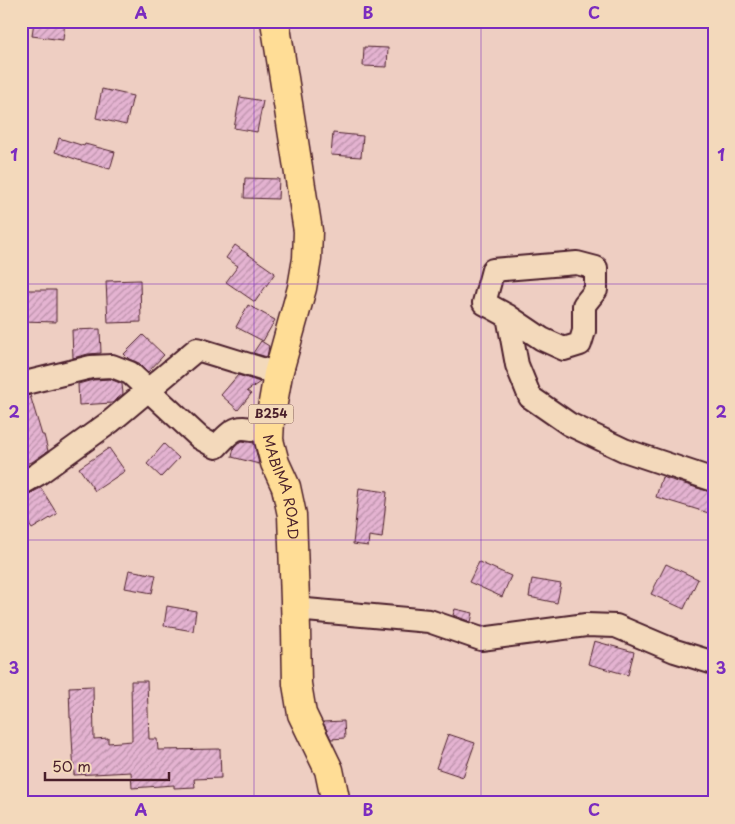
<svg xmlns="http://www.w3.org/2000/svg" width="735" height="824" font-family="'Playpen Sans',sans-serif">
	<style>
		.building { fill: url(#building-hatch); stroke: #4a1f2b }
		.lines { fill: none; stroke-linecap: round; stroke-linejoin: round }
		.minor-casing { stroke: #4a1f2b; stroke-width: 26 }
		.major-casing { stroke: #4a1f2b; stroke-width: 31 }
		.minor { stroke: #f3d9bb; stroke-width: 22 }
		.major { stroke: #ffdd96; stroke-width: 28 }
		.grid { fill: none; stroke: #7b2cbf; stroke-width: 1; stroke-opacity: 0.55 }
		.labels { text-anchor: middle; stroke-width: 4; stroke-linejoin: round; paint-order: stroke }
		.shield { fill: #f3d9bb; stroke: #7d5756; stroke-width: 1 }
		.shield-label { font-size: 12px; font-weight: bold; fill: #4a1f2b }
		.street-label { font-size: 14px; fill: #4a1f2b; stroke: #f3d9bb }
		.neatline { fill: none; stroke: #7b2cbf; stroke-width: 2 }
		.grid-label { font-size: 16px; text-anchor: middle; font-weight: bold; fill: #7b2cbf }
	</style>
	<defs>
		<pattern id="building-hatch" width="6" height="6" patternUnits="userSpaceOnUse" patternTransform="scale(1.25)"><rect width="6" height="6" fill="#e4b3d1"/><path d="M-1 1l2-2M0 6l6-6M5 7l2-2" fill="none" stroke="#bb91aa"/></pattern>
	</defs>
	<rect width="100%" height="100%" fill="#eecec2"/>
	<filter id="ink" filterUnits="userSpaceOnUse"><feTurbulence type="fractalNoise" baseFrequency=".02" numOctaves="2"/><feDisplacementMap in="SourceGraphic" scale="10" xChannelSelector="R" yChannelSelector="G"/><feConvolveMatrix kernelMatrix="1 2 1 2 8 2 1 2 1" color-interpolation-filters="sRGB"/></filter>
	<g filter="url(#ink)">
		<path class="building" d="M 34,21 L 65,21 L 63,40 L 32,36 Z
			M 364,47 L 388,48 L 387,67 L 363,66 Z
			M 102,89 L 133,96 L 126,125 L 96,118 Z
			M 240,97 L 263,101 L 257,132 L 234,128 Z
			M 333,133 L 363,136 L 361,157 L 331,155 Z
			M 59,138 L 84,146 L 85,144 L 115,152 L 110,169 L 81,161 L 55,152 Z
			M 245,178 L 279,179 L 278,199 L 244,198 Z
			M 235,245 L 275,273 L 255,302 L 226,282 L 238,266 L 226,258 Z
			M 140,280 L 141,322 L 108,323 L 106,281 Z
			M 21,290 L 56,290 L 56,322 L 21,321 Z
			M 248,305 L 275,320 L 263,341 L 236,327 Z
			M 100,329 L 101,353 L 88,354 L 73,358 L 72,330 Z
			M 143,335 L 164,355 L 148,372 L 139,363 L 129,359 L 124,354 Z
			M 261,341 L 269,346 L 267,357 L 253,353 Z
			M 238,375 L 260,382 L 247,391 L 251,394 L 238,410 L 221,395 Z
			M 110,379 L 122,384 L 123,394 L 112,403 L 79,405 L 78,384 L 93,380 Z
			M 30,395 L 42,435 L 44,435 L 48,451 L 32,462 L 21,465 L 21,397 Z
			M 242,441 L 254,443 L 259,464 L 232,457 L 234,447 Z
			M 164,444 L 179,458 L 161,477 L 147,464 Z
			M 109,448 L 125,471 L 95,491 L 79,468 Z
			M 662,477 L 710,492 L 714,493 L 714,507 L 712,514 L 656,497 Z
			M 41,488 L 57,514 L 32,529 L 21,512 L 21,498 Z
			M 359,488 L 387,492 L 382,538 L 369,536 L 368,546 L 353,544 Z
			M 479,562 L 511,576 L 502,597 L 469,582 Z
			M 666,564 L 698,579 L 684,609 L 651,594 Z
			M 129,570 L 156,575 L 152,593 L 125,588 Z
			M 532,579 L 561,584 L 557,603 L 529,597 Z
			M 167,606 L 196,611 L 193,631 L 164,626 Z
			M 455,609 L 473,613 L 471,622 L 453,615 Z
			M 594,641 L 634,652 L 628,675 L 588,664 Z
			M 131,681 L 147,681 L 149,739 L 157,739 L 158,750 L 220,749 L 221,778 L 194,779 L 195,787 L 174,788 L 174,785 L 132,788 L 131,772 L 74,775 L 71,718 L 70,718 L 69,687 L 93,686 L 94,739 L 108,738 L 108,743 L 132,741 Z
			M 344,721 L 345,738 L 331,739 L 323,722 Z
			M 448,734 L 475,743 L 463,777 L 436,768 Z"/>
		<g class="lines">
			<defs>
				<path id="minor" d="M 577,263 L 596,268 L 596,290 L 584,305 L 584,331 L 580,344 L 564,349 L 542,339 L 508,316 L 484,303 L 493,270 Z
					M 508,316 L 517,365 L 530,397 L 569,424 L 624,450 L 714,480
					M 21,384 L 91,367 L 112,366 L 130,373 L 200,438 L 216,447 C 238,423 239,426 269,433
					M 21,484 L 38,474 L 110,422 L 197,349 L 278,374
					M 295,609 L 429,621 L 481,639 L 586,625 L 616,626 L 675,651 L 714,663"/>
				<g id="major">
					<path id="s1" d="M 275,21 L 308,231 L 307,259 L 302,288 L 278,374 L 270,420 L 269,440 L 275,463 L 286,487 L 292,515 L 296,630 L 297,684 L 302,714 L 329,770 L 336,803"/>
				</g>
			</defs>
			<use href="#minor" class="minor-casing"/>
			<use href="#major" class="major-casing"/>
			<use href="#minor" class="minor"/>
			<use href="#major" class="major"/>
		</g>
	</g>
	<path class="grid" d="M 254,21 L 254,803M 481,21 L 481,803M 21,284 L 714,284M 21,540 L 714,540"/>
	<g class="labels">
		<rect class="shield" x="248.5" y="404.5" width="45" height="19" rx="4"/>
		<g class="shield-label">
			<text x="271" y="418">B254</text>
		</g>
		<g class="street-label">
			<text dy="5" stroke="none"><textPath href="#s1" startOffset="475">MABIMA ROAD</textPath></text>
		</g>
	</g>
	<rect width="735" height="824" fill="none" stroke="#f3d9bb" stroke-width="55"/>
	<path d="M45 772v8h124v-8" fill="none" stroke="#4a1f2b" stroke-width="2.5"/>
	<text x="52" y="772" font-size="15" fill="#4a1f2b" stroke="#f3d9bb" stroke-width="4" paint-order="stroke">50 m</text>
	<rect x="28" y="28" width="680" height="768" class="neatline"/>
	<g class="grid-label">
		<text x="141" y="19">A</text>
		<text x="368" y="19">B</text>
		<text x="594" y="19">C</text>
		<text x="14" y="161">1</text>
		<text x="721" y="161">1</text>
		<text x="14" y="418">2</text>
		<text x="721" y="418">2</text>
		<text x="14" y="674">3</text>
		<text x="721" y="674">3</text>
		<text x="141" y="816">A</text>
		<text x="368" y="816">B</text>
		<text x="594" y="816">C</text>
	</g>
</svg>
